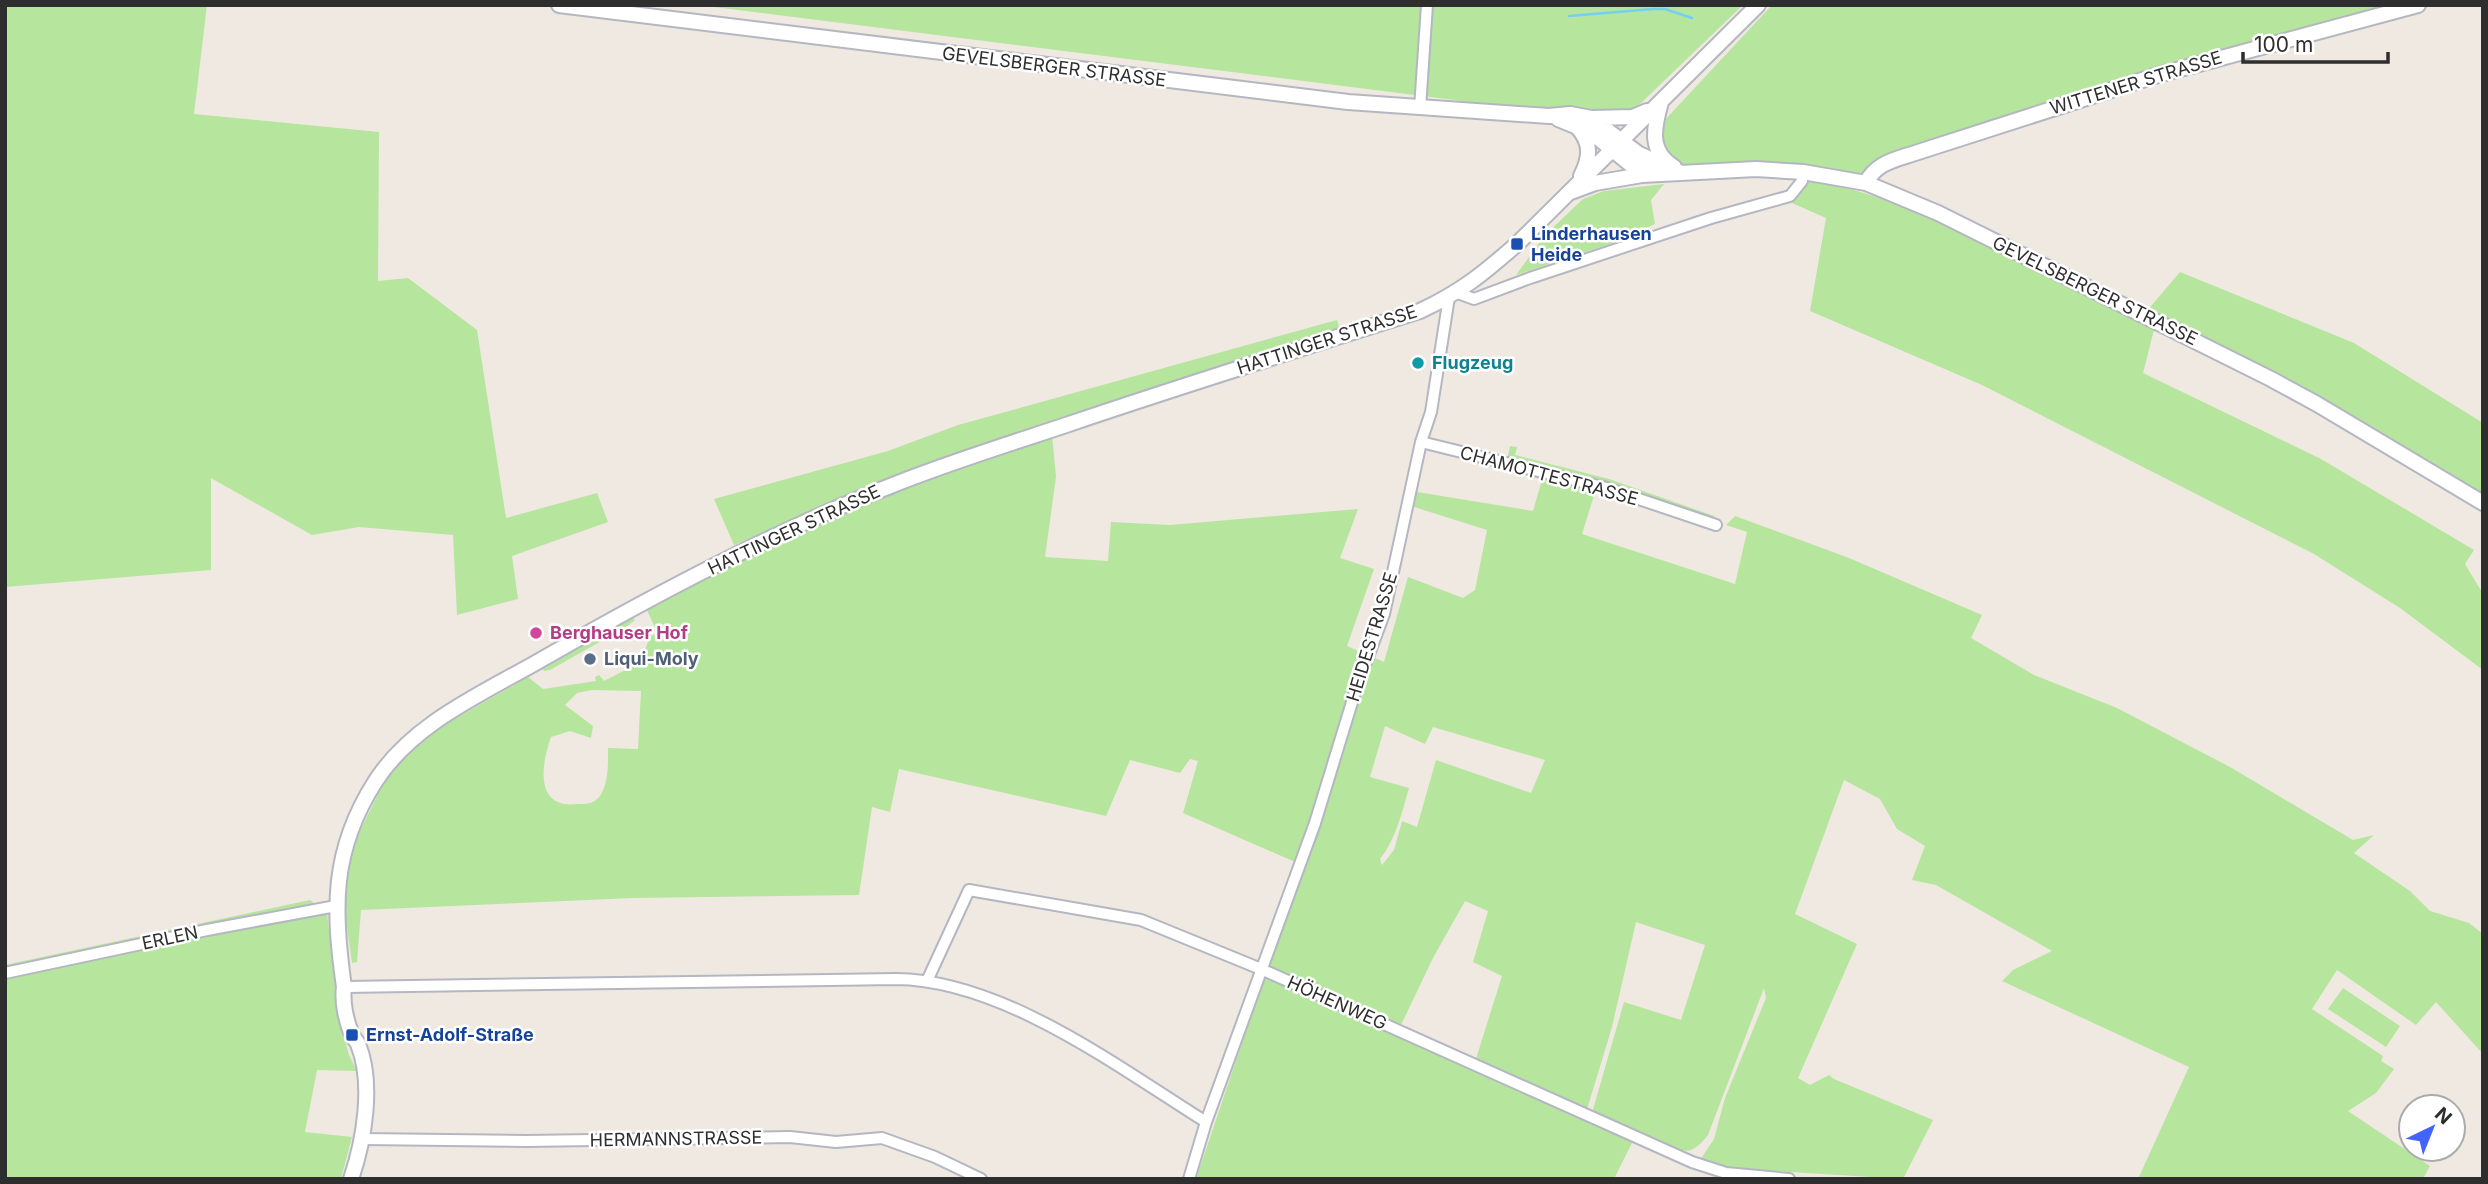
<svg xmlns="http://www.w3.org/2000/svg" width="2488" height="1184" font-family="Inter,sans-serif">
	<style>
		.green { fill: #b6e59e; fill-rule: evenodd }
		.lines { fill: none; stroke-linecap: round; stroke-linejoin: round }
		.stream { stroke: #75cff0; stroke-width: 2.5 }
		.minor-casing { stroke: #b4b7c1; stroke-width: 14 }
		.secondary-casing { stroke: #b4b7c1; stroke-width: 18 }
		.minor { stroke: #fff; stroke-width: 10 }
		.secondary { stroke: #fff; stroke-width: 14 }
		.transit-dot { fill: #1a4fb4; stroke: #fff; stroke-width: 2.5 }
		.culture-dot { fill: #0f9aa8; stroke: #fff; stroke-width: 2.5 }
		.hotel-dot { fill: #d1479c; stroke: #fff; stroke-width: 2.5 }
		.service-dot { fill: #5c6f8a; stroke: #fff; stroke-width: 2.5 }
		.labels { text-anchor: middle; stroke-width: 5; stroke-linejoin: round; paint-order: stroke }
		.street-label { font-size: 18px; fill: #2e2e2e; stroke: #fff }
		.transit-label { font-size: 18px; font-weight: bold; fill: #164399; stroke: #fff; text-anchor: start }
		.culture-label { font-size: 18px; font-weight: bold; fill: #0d838f; stroke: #fff; text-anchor: start }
		.hotel-label { font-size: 18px; font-weight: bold; fill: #b23c85; stroke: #fff; text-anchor: start }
		.service-label { font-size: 18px; font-weight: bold; fill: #4e5e75; stroke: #fff; text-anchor: start }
	</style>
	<rect width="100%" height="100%" fill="#efe9e1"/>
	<path class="green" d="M 5,5 L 207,5 L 194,114 L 379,132 L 378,281 L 408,278 L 477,330 L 506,518 L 597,493 L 608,522 L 512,556 L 518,599 L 457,615 L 453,535 L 359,527 L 312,535 L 211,478 L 211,570 L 5,587 Z
		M 698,5 L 1743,5 L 1641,103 L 1635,108 L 1621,112 L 1502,106 Z
		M 1772,5 L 2403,5 L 1873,165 L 1859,175 L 1801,164 L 1683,166 L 1671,161 L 1659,140 L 1663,122 Z
		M 1808,179 C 1929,203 2045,271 2155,326 L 2143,373 L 2321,459 L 2474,550 L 2465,564 L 2483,594 L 2483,670 L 2400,608 L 2314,554 L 1982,385 L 1810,311 L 1826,218 L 1792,203 L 1792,197 Z
		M 1664,184 L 1651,200 L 1655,224 L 1613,243 L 1516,275 L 1545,235 L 1583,199 L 1604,191 Z
		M 2180,272 L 2354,343 L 2483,423 L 2483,498 L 2146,312 Z
		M 1337,320 L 1340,329 L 993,441 L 906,471 L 734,545 L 714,499 L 888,451 L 958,425 Z
		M 1052,435 L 1056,477 L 1045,557 L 1108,561 L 1111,522 L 1170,525 L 1358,509 L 1340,558 L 1374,569 L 1347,646 L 1384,662 L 1408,577 L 1463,598 L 1475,590 L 1487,530 L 1408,505 L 1411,491 L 1533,511 L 1544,473 L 1596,489 L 1582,534 L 1735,584 L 1747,532 L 1726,525 L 1735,516 L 1849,558 L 1982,615 L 1971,638 L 2034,675 L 2117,708 L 2230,767 L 2353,840 L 2374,835 L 2354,853 L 2410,891 L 2430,911 L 2469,923 L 2483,934 L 2483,1054 L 2436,1002 L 2416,1025 L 2337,970 L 2312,1009 L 2383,1056 L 2381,1061 L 2394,1069 L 2376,1093 L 2348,1111 L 2430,1166 L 2423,1179 L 2138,1179 L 2189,1067 L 2002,981 L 2013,970 L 2052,951 L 1936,885 L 1912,880 L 1925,846 L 1897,829 L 1880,799 L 1844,780 L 1795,914 L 1857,944 L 1798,1078 L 1810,1085 L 1829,1075 L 1834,1079 L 1933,1120 L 1903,1179 L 1724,1168 L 1698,1163 L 1714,1139 L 1725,1098 L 1766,998 L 1764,988 L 1708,1135 C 1703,1141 1698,1147 1691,1150 C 1674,1156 1610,1122 1592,1113 L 1624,1002 L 1681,1020 L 1705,945 L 1636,922 L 1612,1027 L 1585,1116 L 1634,1139 L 1614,1179 L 1196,1179 L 1302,865 L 1183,813 L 1198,761 L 1190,759 L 1180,773 L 1130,760 L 1106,816 L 899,769 L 890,812 L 872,807 L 859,895 L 632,898 L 361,910 L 357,962 L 352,963 L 343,899 L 346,870 L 354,843 L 386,778 L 413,747 L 439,728 L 528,677 L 543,689 L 596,681 L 595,677 L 599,675 L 604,681 L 635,665 L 632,660 L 644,653 L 650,636 L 658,634 L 646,608 L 716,569 L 889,493 ZM 592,690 L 641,691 L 638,749 L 608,748 C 608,764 609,782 600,796 C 595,803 588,804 581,804 C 576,804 569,805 564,804 C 534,798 544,757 551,737 L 570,731 L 591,738 L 593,726 L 565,705 L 577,693 ZM 1385,726 L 1425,744 L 1433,727 L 1545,760 L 1531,793 L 1436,760 L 1417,827 L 1402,821 L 1394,850 L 1382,865 L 1380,859 C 1396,839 1402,812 1409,788 L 1370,777 ZM 1465,901 L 1488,911 L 1473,962 L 1502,976 L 1475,1062 L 1400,1027 L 1433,958 Z
		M 1510,446 L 1517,447 L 1515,455 L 1609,479 L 1714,516 L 1712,520 L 1507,460 Z
		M 632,617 L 635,620 L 626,627 L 550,670 L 544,671 L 543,669 Z
		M 310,900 L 327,913 L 336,990 L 341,1011 L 341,1025 L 349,1055 L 357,1071 L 317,1070 L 305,1132 L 352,1137 L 341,1179 L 5,1179 L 5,965 Z
		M 2343,988 L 2400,1026 L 2386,1047 L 2328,1009 Z"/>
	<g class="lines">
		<path class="stream" d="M 1569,16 L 1653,9 L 1665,9 L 1692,18"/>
		<defs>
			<path id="minor" d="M 1420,108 L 1427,5
				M 1458,293 L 1474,299 L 1530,278 L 1711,218 L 1790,196 L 1802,181 L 1803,172
				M 1421,442 L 1603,487 L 1716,525
				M 5,973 L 207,930 L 336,906
				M 927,981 L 969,890 L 1141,920 L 1261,969 L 1692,1162 L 1726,1173 L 1789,1179
				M 344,987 L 896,979 C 1003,980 1118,1067 1206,1122
				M 362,1139 L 526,1141 L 790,1137 L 836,1142 L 882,1138 L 935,1157 L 981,1179
				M 1189,1179 L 1206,1122 L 1315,823 L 1356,689 L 1384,614 L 1421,442 L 1431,412 L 1449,297"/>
			<path id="secondary" d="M 559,5 L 1348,102 L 1549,116 L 1570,114 L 1591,118 L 1639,154 L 1679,172
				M 1661,102 C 1654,127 1648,151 1674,167
				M 1592,118 L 1633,117 L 1647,111
				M 1558,119 L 1592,133 L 1630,164 L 1651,174
				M 1578,128 C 1592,144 1590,158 1581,176
				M 1866,183 C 1875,164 1893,160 1912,154 L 2158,75 L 2418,5
				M 1571,192 L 1595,183 L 1642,175 L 1756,169 L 1803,172 L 1866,183 L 1938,213 L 2271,379 L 2317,404 L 2483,503
				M 351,1179 C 364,1141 374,1083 358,1044 C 357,1041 354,1039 352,1035 C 346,1021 342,1002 344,987 C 333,910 331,851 375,782 C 413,722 486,692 546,657 C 661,591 779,529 903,481 C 957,460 1012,443 1066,425 C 1184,385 1302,348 1420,311 C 1461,292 1484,273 1517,244 L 1758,5"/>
		</defs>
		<use href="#minor" class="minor-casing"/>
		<use href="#secondary" class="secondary-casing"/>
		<use href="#minor" class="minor"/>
		<use href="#secondary" class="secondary"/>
	</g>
	<g class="transit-dot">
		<rect x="1510" y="237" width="14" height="14" rx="3.5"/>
		<rect x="345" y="1028" width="14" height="14" rx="3.5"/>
	</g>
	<circle class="culture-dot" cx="1418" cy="363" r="7"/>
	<circle class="hotel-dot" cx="536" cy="633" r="7"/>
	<circle class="service-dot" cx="590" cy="659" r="7"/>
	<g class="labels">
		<g class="street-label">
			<text transform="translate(1054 67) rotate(7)" y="6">GEVELSBERGER STRASSE</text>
			<text transform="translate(2136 83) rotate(-17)" y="6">WITTENER STRASSE</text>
			<text transform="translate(2095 291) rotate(26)" y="6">GEVELSBERGER STRASSE</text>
			<text transform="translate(1327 340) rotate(-18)" y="6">HATTINGER STRASSE</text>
			<text transform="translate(1549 476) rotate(15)" y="6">CHAMOTTESTRASSE</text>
			<text transform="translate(794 530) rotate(-25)" y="6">HATTINGER STRASSE</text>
			<text transform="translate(1372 637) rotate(-73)" y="6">HEIDESTRASSE</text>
			<text transform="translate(170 938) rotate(-12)" y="6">ERLEN</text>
			<text transform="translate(1337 1003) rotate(24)" y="6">HÖHENWEG</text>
			<text transform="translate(676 1139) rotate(-1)" y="6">HERMANNSTRASSE</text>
		</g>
		<g class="transit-label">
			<text x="1531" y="240">Linderhausen<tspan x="1531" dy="21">Heide</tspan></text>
			<text x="366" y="1041">Ernst-Adolf-Straße</text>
		</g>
		<g class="culture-label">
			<text x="1432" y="369">Flugzeug</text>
		</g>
		<g class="hotel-label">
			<text x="550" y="639">Berghauser Hof</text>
		</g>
		<g class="service-label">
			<text x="604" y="665">Liqui-Moly</text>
		</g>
	</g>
	<rect width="2488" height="1184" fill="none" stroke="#2e2e2e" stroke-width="14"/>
	<g transform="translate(2432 1128) rotate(43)"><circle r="33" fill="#ffffff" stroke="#ababab" stroke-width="2"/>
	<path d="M0-5L12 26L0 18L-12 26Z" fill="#4264fb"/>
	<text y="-10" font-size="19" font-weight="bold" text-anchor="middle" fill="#2e2e2e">N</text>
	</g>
	<path d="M2243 52v10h145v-10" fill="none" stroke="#2e2e2e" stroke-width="3.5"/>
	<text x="2254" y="52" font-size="21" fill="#2e2e2e" stroke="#ffffff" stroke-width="5" paint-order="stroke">100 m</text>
</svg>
